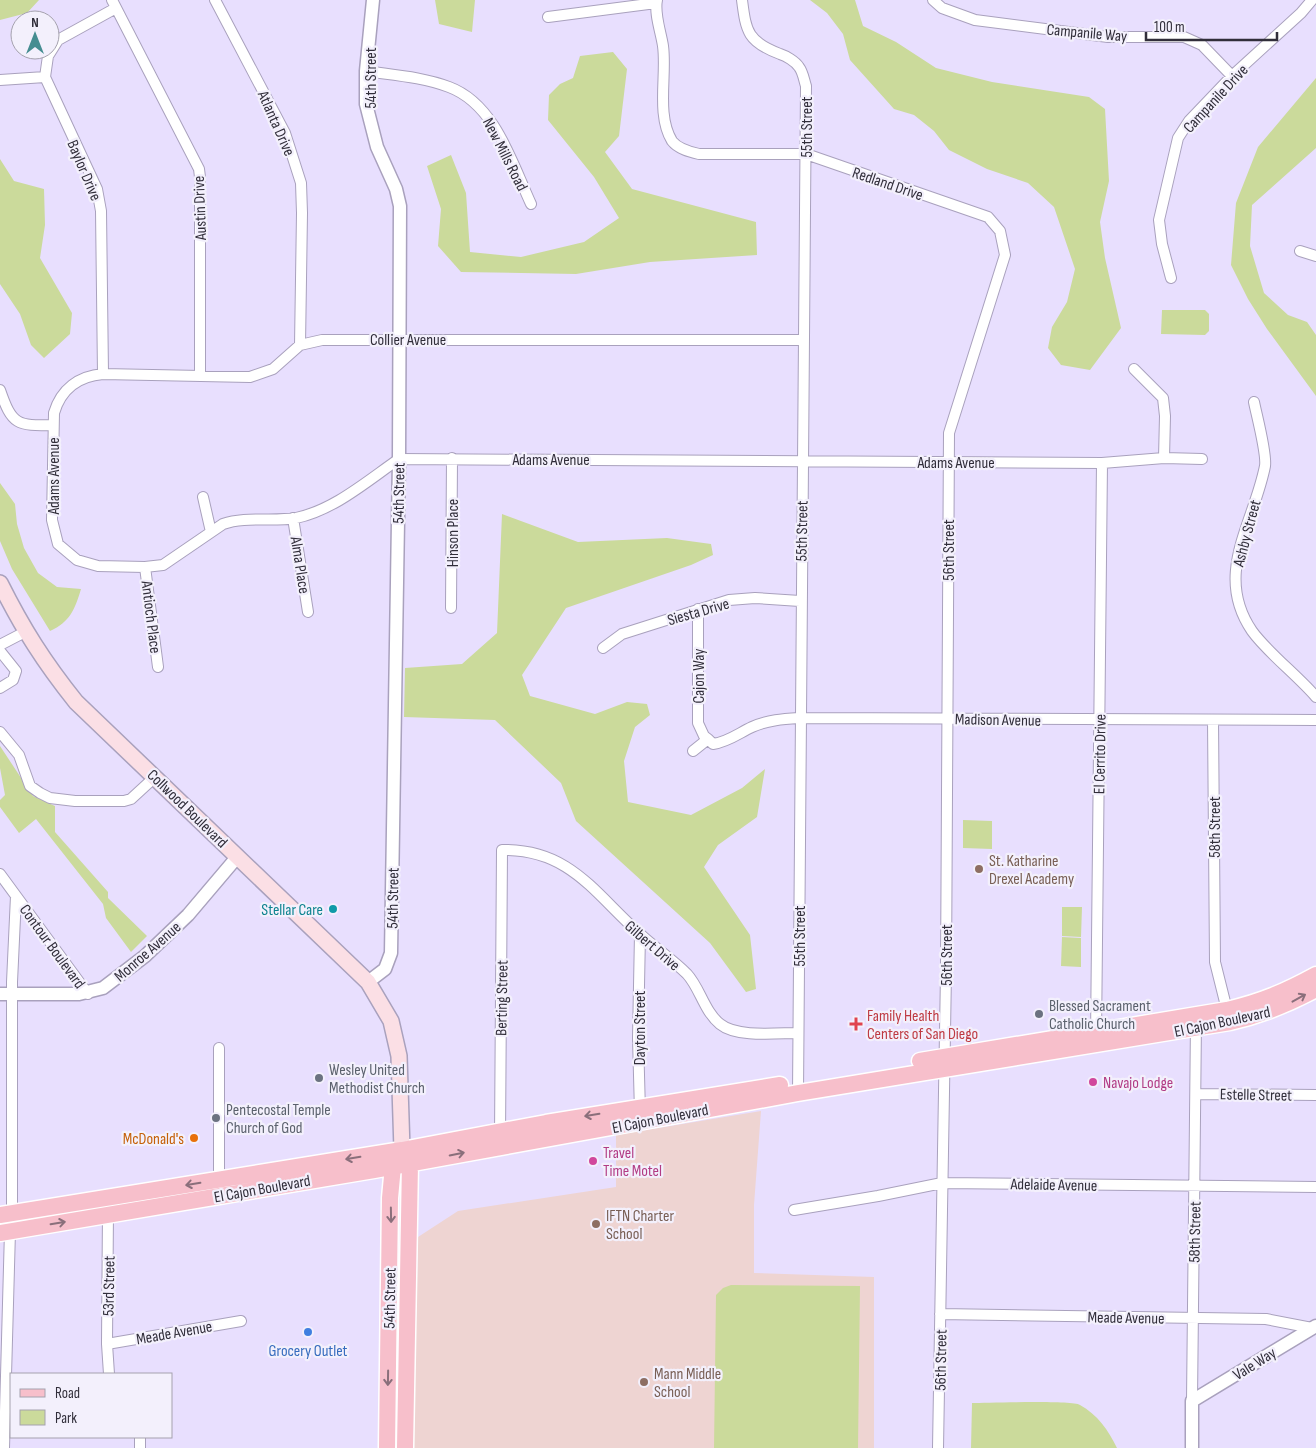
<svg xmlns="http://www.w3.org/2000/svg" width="1316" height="1448" font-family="'Sofia Sans Condensed',sans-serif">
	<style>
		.education { fill: #eed4d2 }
		.green { fill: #cbda9b }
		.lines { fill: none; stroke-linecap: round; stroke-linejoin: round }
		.minor-casing { stroke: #a9a1bd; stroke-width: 12 }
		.tertiary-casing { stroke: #a9a1bd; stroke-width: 15 }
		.secondary-casing { stroke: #a9a1bd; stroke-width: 18 }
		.primary-casing { stroke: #fff; stroke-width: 19 }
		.minor { stroke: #fff; stroke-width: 10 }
		.tertiary { stroke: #fff; stroke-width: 12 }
		.secondary { stroke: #fbdfe5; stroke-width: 15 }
		.primary { stroke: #f7bfcb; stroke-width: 16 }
		.oneway { stroke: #8a6f7b }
		.education-dot { fill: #8d6e63; stroke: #f3f0fc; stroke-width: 2 }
		.culture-dot { fill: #0f9aa8; stroke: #f3f0fc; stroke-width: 2 }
		.worship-dot { fill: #6b7280; stroke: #f3f0fc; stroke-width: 2 }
		.health-dot { fill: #e0444e; stroke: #f3f0fc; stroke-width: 2 }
		.hotel-dot { fill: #d1479c; stroke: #f3f0fc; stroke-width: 2 }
		.food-dot { fill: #e8710a; stroke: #f3f0fc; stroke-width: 2 }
		.shop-dot { fill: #3f7fe0; stroke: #f3f0fc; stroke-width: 2 }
		.labels { text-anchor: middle; stroke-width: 4.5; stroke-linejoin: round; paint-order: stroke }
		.street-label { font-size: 16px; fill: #312e3a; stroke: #f3f0fc }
		.education-label { font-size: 16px; fill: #785e54; stroke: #f3f0fc; text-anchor: start }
		.culture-label { font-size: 16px; fill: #0d838f; stroke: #f3f0fc; text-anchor: end }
		.worship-label { font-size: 16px; fill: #5b616d; stroke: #f3f0fc; text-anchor: start }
		.health-label { font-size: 16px; fill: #be3a42; stroke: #f3f0fc; text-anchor: start }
		.hotel-label { font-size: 16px; fill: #b23c85; stroke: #f3f0fc; text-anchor: start }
		.food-label { font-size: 16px; fill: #c56008; stroke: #f3f0fc; text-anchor: end }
		.shop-label { font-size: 16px; fill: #366cbe; stroke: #f3f0fc }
	</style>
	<rect width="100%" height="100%" fill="#e8dffe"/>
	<path class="education" d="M 761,1111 L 754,1205 L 754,1273 L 874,1277 L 874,1448 L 413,1448 L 418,1237 L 458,1211 L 616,1187 L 616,1135 Z"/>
	<path class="green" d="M 0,0 L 39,0 L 27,13 L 0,20 Z
		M 435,0 L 475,0 L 472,32 L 439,24 Z
		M 810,0 L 855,0 L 863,26 L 896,42 L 936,68 L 992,82 L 1089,97 L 1105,109 L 1109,181 L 1100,222 L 1105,258 L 1121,328 L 1090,370 L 1061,365 L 1048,348 L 1052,327 L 1067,302 L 1075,269 L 1054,207 L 1028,183 L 987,169 L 949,150 L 934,131 L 914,115 L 894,109 L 850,60 L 843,34 L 827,13 Z
		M 613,52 L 627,69 L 619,136 L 605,152 L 632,189 L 756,222 L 757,255 L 650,262 L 576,274 L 461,272 L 438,246 L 441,209 L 427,166 L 451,155 L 466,193 L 470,252 L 521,257 L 584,242 L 619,218 L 594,177 L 548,120 L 549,95 L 560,84 L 573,78 L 580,56 Z
		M 1316,78 L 1316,148 L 1252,205 L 1250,246 L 1264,293 L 1288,315 L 1307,322 L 1316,335 L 1316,396 L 1267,329 L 1248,299 L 1231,265 L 1236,203 L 1258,147 Z
		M 0,159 L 14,181 L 44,189 L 45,225 L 40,258 L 72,313 L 70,334 L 44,358 L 31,345 L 20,314 L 0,284 Z
		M 1162,310 L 1205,310 L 1209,314 L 1209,331 L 1205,335 L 1161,334 Z
		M 0,483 L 15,504 L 17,524 L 24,548 L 38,573 L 57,587 L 81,589 C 75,609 70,622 50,631 L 12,569 L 0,541 Z
		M 502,514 L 578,542 L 667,538 L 711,544 L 713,555 L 691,565 L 566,608 L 522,675 L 530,696 L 595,714 L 627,702 L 647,704 L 650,715 L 635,727 L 624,761 L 628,802 L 691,815 L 742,788 L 765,769 L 757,817 L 718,845 L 704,867 L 750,935 L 756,989 L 746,992 L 710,943 L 576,821 L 561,783 L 495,720 L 404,717 L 405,668 L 462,664 L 497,633 Z
		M 0,746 L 33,796 L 55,806 L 55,832 L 108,892 L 108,898 L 147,936 L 131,952 L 106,918 L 103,904 L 36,819 L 19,833 L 0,807 L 0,800 L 5,795 L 0,768 Z
		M 963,820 L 992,821 L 992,849 L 963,848 Z
		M 1062,907 L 1082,907 L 1081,937 L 1062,936 Z
		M 1062,937 L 1081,938 L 1081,967 L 1061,966 Z
		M 731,1285 L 860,1286 L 858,1448 L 714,1448 L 716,1295 L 723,1288 Z
		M 972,1403 C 988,1403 1071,1400 1080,1405 C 1097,1414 1109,1431 1117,1448 L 971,1448 Z"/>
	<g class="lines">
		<defs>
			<path id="minor" d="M 112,0 L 199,169 L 200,177 L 200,376
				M 215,0 L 285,133 L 301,183 L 302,213 L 300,345
				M 657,0 C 654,14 661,32 663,46 C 667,75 656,115 672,141 C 678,149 690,152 699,154 L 806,154 L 988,217 L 1000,231 L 1005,255 L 949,433 L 946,973 L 938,1448
				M 742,0 C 746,32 748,42 780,54 C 786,56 795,61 799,67 C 803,72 804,80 806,86 L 798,1093
				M 933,0 L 942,8 L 975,20 L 1108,37 L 1184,37 L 1202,45 L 1232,76
				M 548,17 L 656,3
				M 366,71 C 393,75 423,77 449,87 C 495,104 512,163 531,204
				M 0,80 L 45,77
				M 1300,251 L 1316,256
				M 1171,278 L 1162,244 L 1159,220 L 1178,138 L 1189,121 L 1232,76 L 1301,13 L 1312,0
				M 803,340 L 322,340 L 300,345 L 273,369 L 250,377 L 103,374 C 79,376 61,389 54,413 L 52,520 L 58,544 L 77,560 L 98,566 L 145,567 L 163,565 L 223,524 C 246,516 272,522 296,518 C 334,510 367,481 399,459 L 1102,463 L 1164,458 L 1202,459
				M 1134,369 L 1163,398 L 1165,416 L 1164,458
				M 103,374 L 101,211 L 97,189 L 45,77 L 48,56 L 58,40 L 116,8
				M 0,390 C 12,425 17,426 53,425
				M 1254,402 C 1257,417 1267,454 1265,466 C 1254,523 1213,574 1252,631 C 1267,652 1298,676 1316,697
				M 203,497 L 211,532
				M 293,518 L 308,612
				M 145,567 L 158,667
				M 451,608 L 452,458
				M 698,609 L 698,723 L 704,736 L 708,739
				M 0,645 L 25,632
				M 603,648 L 622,634 L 729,600 L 755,598 L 800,601
				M 0,651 L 16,671 L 13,680 L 0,688
				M 1213,720 L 1215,962 L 1228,1014
				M 0,732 L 19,755 L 30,786 L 40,793 L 50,798 L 75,801 L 124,801 L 131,799 L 156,776
				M 693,751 L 708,739 L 713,744 C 728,742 739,733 752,727 C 768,720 783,719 799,718 L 1316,720
				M 0,874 L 88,994
				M 640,934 L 638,1038 L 640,1112
				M 1096,1037 L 1102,463
				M 219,1048 L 219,1185
				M 1196,1094 L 1316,1095
				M 500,1137 L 502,850 C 570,849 594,893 640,934 C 655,948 672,959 687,974 C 700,988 704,1011 720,1024 C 737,1038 778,1033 798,1033
				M 108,1210 L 107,1344 L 109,1374
				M 794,1210 L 878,1196 L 942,1183 L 1316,1187
				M 12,1213 L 12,982 L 16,896
				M 940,1314 L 1266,1319 L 1312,1328
				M 107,1344 L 241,1321
				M 1192,1401 L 1196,1022
				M 140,1437 L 140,1448
				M 4,1448 L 10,1231"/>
			<path id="tertiary" d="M 368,982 L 385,969 L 391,953 L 399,459 L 400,206 L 396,189 L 377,147 L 366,104 L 366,71 L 373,0
				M 0,994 L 79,994 L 103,988 L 145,956 L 188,915 L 238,856
				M 1192,1448 L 1192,1401 L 1316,1326"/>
			<path id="secondary" d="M 0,583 C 23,629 44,662 76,702 L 368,982 L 391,1021 L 399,1056 L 402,1150"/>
			<path id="primary" d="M 920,1061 L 1227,1010 C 1261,1002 1285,992 1316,975
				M 404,1154 L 410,1163 L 405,1448
				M 0,1215 L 402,1150 L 546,1123 L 780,1085
				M 0,1233 L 374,1170 L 798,1093 L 1230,1022 C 1262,1015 1288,1004 1316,989
				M 387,1448 L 390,1198 L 393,1166 L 397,1159"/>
		</defs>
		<use href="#minor" class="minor-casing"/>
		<use href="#tertiary" class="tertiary-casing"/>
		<use href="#secondary" class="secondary-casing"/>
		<use href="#primary" class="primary-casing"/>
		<use href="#minor" class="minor"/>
		<use href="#tertiary" class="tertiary"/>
		<use href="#secondary" class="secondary"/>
		<use href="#primary" class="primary"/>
	</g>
	<defs><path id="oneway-shaft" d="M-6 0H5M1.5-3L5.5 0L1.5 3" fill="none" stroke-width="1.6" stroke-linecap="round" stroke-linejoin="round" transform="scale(1.25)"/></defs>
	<g class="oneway">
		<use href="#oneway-shaft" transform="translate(1299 998) rotate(-29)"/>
		<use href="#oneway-shaft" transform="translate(592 1115) rotate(171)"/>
		<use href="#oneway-shaft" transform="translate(457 1154) rotate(-11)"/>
		<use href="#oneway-shaft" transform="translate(353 1158) rotate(171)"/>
		<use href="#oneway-shaft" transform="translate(193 1184) rotate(171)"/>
		<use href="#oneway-shaft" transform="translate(391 1215) rotate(89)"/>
		<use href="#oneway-shaft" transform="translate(58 1223) rotate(-9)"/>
		<use href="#oneway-shaft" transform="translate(388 1378) rotate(91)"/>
	</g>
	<g class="education-dot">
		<circle cx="979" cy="869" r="5"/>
		<circle cx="596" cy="1224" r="5"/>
		<circle cx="644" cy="1382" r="5"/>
	</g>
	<circle class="culture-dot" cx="333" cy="909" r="5"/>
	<g class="worship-dot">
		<circle cx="1039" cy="1014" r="5"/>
		<circle cx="319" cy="1078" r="5"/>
		<circle cx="216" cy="1118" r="5"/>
	</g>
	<path class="health-dot" d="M853.5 1016.5h5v5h5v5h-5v5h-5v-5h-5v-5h5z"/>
	<g class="hotel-dot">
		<circle cx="1093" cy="1082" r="5"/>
		<circle cx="593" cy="1161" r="5"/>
	</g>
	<circle class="food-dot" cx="194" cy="1138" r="5"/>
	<circle class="shop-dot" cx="308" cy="1332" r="5"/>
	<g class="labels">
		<g class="street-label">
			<text transform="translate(1087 32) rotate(5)" y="6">Campanile Way</text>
			<text transform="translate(370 78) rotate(-90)" y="6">54th Street</text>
			<text transform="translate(1215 98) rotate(-47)" y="6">Campanile Drive</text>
			<text transform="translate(277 123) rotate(66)" y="6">Atlanta Drive</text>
			<text transform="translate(806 127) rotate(-90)" y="6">55th Street</text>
			<text transform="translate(506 154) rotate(63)" y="6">New Mills Road</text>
			<text transform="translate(85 170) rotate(67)" y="6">Baylor Drive</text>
			<text transform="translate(888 183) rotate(19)" y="6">Redland Drive</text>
			<text transform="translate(199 208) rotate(-92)" y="6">Austin Drive</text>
			<text x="408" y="345">Collier Avenue</text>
			<text x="551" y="465">Adams Avenue</text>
			<text x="956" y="468">Adams Avenue</text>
			<text transform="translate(53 476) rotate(-90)" y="6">Adams Avenue</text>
			<text transform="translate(398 493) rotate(-89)" y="6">54th Street</text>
			<text transform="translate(801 531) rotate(-89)" y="6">55th Street</text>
			<text transform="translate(452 533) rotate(-90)" y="6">Hinson Place</text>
			<text transform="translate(1246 533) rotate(-75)" y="6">Ashby Street</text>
			<text transform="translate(948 550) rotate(-90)" y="6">56th Street</text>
			<text transform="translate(301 565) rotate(81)" y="6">Alma Place</text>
			<text transform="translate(698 611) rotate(-16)" y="6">Siesta Drive</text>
			<text transform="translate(152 617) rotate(83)" y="6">Antioch Place</text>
			<text transform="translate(698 676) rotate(-90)" y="6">Cajon Way</text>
			<text transform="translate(998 719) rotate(1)" y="6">Madison Avenue</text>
			<text transform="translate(1099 754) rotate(-89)" y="6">El Cerrito Drive</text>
			<text transform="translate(188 808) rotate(44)" y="6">Collwood Boulevard</text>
			<text transform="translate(1214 827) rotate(-90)" y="6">58th Street</text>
			<text transform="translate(392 898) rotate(-89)" y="6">54th Street</text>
			<text transform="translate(799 936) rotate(-90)" y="6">55th Street</text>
			<text transform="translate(653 945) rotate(41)" y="6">Gilbert Drive</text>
			<text transform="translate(53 946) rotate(54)" y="6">Contour Boulevard</text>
			<text transform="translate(147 951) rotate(-41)" y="6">Monroe Avenue</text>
			<text transform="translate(946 955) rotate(-90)" y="6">56th Street</text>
			<text transform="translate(501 998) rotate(-89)" y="6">Berting Street</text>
			<text transform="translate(1222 1021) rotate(-12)" y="6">El Cajon Boulevard</text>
			<text transform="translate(639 1028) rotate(-90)" y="6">Dayton Street</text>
			<text transform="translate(1256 1094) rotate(1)" y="6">Estelle Street</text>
			<text transform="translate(660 1118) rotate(-11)" y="6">El Cajon Boulevard</text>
			<text transform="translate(1054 1184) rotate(1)" y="6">Adelaide Avenue</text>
			<text transform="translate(262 1188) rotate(-10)" y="6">El Cajon Boulevard</text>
			<text transform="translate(1194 1232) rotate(-89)" y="6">58th Street</text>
			<text transform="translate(108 1286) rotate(-89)" y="6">53rd Street</text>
			<text transform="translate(389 1298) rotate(-89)" y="6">54th Street</text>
			<text transform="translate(1126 1317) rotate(1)" y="6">Meade Avenue</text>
			<text transform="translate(174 1332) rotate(-10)" y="6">Meade Avenue</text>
			<text transform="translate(940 1360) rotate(-89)" y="6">56th Street</text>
			<text transform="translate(1254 1363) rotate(-32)" y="6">Vale Way</text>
		</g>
		<g class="education-label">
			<text x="989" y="866">St. Katharine<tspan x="989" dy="18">Drexel Academy</tspan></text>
			<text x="606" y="1221">IFTN Charter<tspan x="606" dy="18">School</tspan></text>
			<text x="654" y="1379">Mann Middle<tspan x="654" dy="18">School</tspan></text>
		</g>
		<g class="culture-label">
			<text x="323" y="915">Stellar Care</text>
		</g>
		<g class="worship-label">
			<text x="1049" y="1011">Blessed Sacrament<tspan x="1049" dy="18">Catholic Church</tspan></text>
			<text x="329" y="1075">Wesley United<tspan x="329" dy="18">Methodist Church</tspan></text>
			<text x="226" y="1115">Pentecostal Temple<tspan x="226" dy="18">Church of God</tspan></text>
		</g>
		<g class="health-label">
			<text x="867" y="1021">Family Health<tspan x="867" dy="18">Centers of San Diego</tspan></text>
		</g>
		<g class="hotel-label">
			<text x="1103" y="1088">Navajo Lodge</text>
			<text x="603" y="1158">Travel<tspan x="603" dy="18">Time Motel</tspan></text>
		</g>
		<g class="food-label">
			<text x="184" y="1144">McDonald's</text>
		</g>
		<g class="shop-label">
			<text x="308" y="1356">Grocery Outlet</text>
		</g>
	</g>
	<rect x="10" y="1373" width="162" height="65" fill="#f3f0fc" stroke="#a5a2ae"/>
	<rect x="20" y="1389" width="25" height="8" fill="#f7bfcb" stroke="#a5a2ae"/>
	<text x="55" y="1398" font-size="15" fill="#312e3a">Road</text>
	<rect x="20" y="1410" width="25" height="15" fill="#cbda9b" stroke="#a5a2ae"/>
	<text x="55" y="1423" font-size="15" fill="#312e3a">Park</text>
	<g transform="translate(35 35)"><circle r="24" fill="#f3f0fc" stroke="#a5a2ae"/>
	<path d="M0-4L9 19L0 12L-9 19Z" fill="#458d91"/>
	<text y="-8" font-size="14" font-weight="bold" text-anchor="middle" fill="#312e3a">N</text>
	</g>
	<path d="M1146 32v8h131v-8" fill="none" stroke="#312e3a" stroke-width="2.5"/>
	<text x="1154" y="32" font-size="15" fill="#312e3a" stroke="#f3f0fc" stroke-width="4" paint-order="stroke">100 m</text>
</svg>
